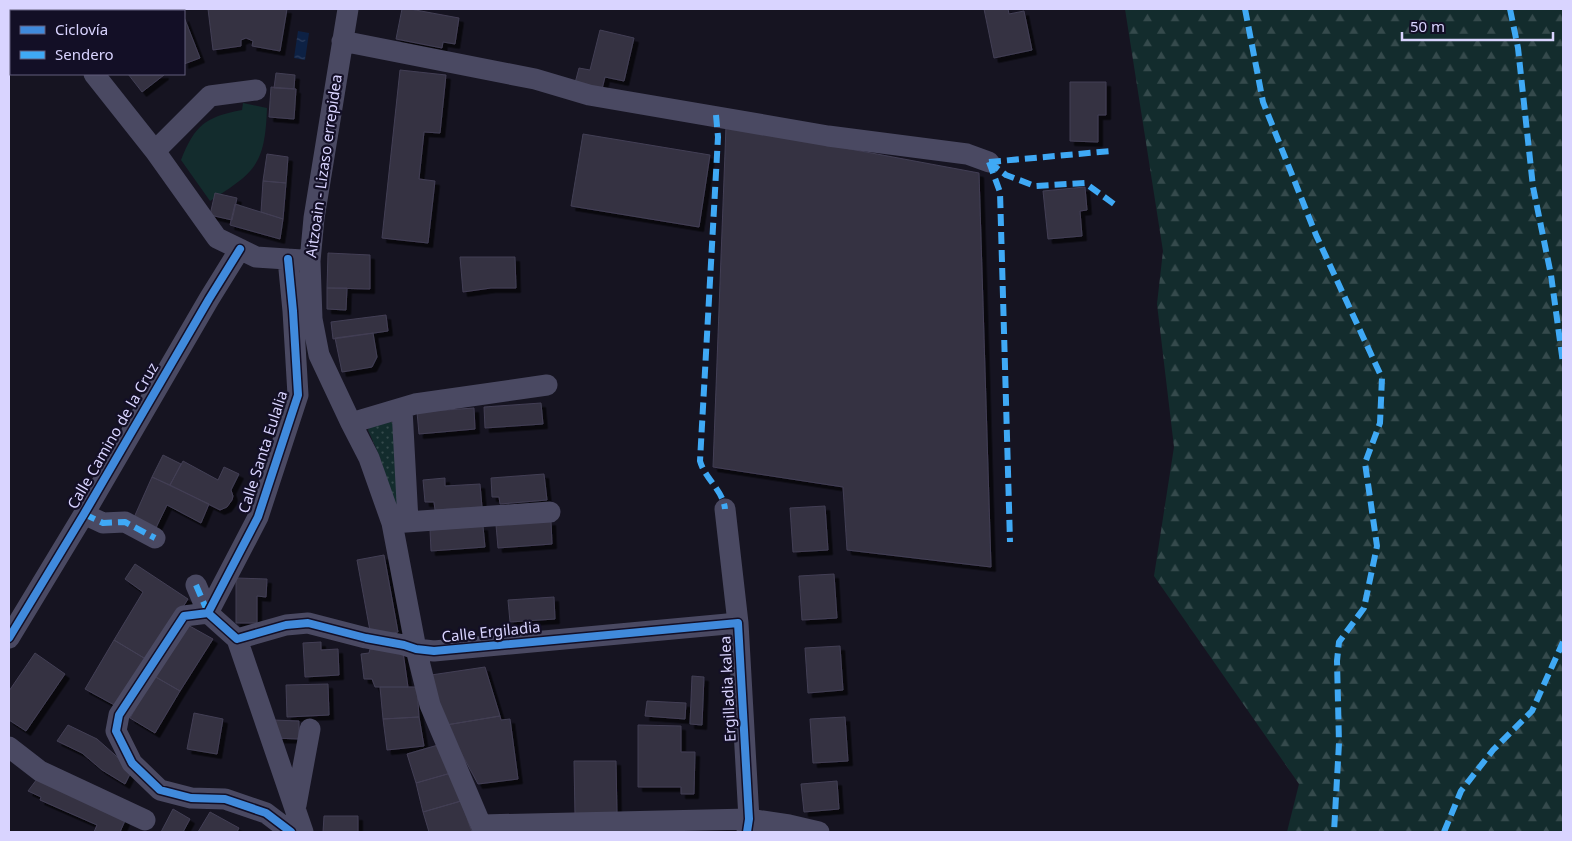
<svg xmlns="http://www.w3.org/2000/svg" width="1572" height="841" font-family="'Noto Sans',sans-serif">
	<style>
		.grass { fill: url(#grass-dots) }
		.forest { fill: url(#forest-firs) }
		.garden { fill: #132c2d }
		.water { fill: url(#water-ripples) }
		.building { fill: #343243; stroke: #433f54; filter: url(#shadow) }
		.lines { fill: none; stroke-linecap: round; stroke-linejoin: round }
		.minor { stroke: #4a4962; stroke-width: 21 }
		.quiet { stroke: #3fa9f5; stroke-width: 6; stroke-dasharray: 12 6; stroke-linecap: butt }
		.cycleway-casing { stroke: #130f26; stroke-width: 11 }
		.cycleway { stroke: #408adc; stroke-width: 8 }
		.labels { text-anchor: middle; stroke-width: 4.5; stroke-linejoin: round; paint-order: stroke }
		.street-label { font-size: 15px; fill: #d9d4ff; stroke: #130f26 }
	</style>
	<defs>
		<pattern id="grass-dots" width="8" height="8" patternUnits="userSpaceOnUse" patternTransform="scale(1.25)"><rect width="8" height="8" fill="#132c2d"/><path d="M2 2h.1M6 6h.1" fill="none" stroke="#354a4c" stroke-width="1.8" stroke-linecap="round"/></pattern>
		<pattern id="forest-firs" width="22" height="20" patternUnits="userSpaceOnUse" patternTransform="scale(1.25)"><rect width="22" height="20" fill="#132c2d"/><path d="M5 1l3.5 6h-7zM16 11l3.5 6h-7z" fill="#354a4c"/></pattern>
		<pattern id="water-ripples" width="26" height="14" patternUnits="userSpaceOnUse" patternTransform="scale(1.25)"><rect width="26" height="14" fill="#0d2144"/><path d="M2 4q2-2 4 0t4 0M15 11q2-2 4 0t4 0" fill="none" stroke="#304060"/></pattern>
		<filter id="shadow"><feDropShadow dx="4.5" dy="4.5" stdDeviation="0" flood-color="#0009"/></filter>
	</defs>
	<rect width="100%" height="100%" fill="#161421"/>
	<path class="grass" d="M 390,421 L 394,424 L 400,505 L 396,507 L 379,455 L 368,430 L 370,426 Z"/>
	<path class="forest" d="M 1125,9 L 1563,9 L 1563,832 L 1287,832 L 1299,784 L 1154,576 L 1174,447 L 1157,304 L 1163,251 Z"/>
	<path class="garden" d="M 243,103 L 267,108 C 265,164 256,172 210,201 L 181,160 C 195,125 205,117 242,110 Z"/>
	<path class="water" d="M 298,31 L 309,33 L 305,60 L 294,58 Z"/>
	<path class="building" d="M 208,9 L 287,9 L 280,51 L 252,46 L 253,41 L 246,38 L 241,40 L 241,46 L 213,50 Z
		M 402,9 L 410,9 L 459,18 L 455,44 L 443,42 L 442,48 L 396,39 Z
		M 984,9 L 1008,9 L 1009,14 L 1024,11 L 1032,50 L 994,58 Z
		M 184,17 L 200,58 L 184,64 Z
		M 600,30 L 634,38 L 624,81 L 605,77 L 602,89 L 575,83 L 579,68 L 590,70 Z
		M 400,70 L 446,75 L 440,133 L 424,132 L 419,179 L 435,181 L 428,243 L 382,238 Z
		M 276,73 L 295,75 L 294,89 L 274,88 Z
		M 128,74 L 164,74 L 164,75 L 142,92 Z
		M 1070,82 L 1106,82 L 1106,115 L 1098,115 L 1098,142 L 1070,141 Z
		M 271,87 L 296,89 L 294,119 L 269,117 Z
		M 726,126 L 979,173 L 991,567 L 847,550 L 843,487 L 713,467 Z
		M 583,134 L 710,155 L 699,227 L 571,206 Z
		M 267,154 L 288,157 L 286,183 L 263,181 Z
		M 263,181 L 286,183 L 283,219 L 261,212 Z
		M 1085,187 L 1087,210 L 1080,211 L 1082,236 L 1048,239 L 1043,191 Z
		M 215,193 L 237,198 L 232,220 L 210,215 Z
		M 235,204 L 283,219 L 280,239 L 230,225 Z
		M 328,253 L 370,255 L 370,289 L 327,288 Z
		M 460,257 L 515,257 L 516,288 L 491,288 L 463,292 Z
		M 327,288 L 347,288 L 346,310 L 327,309 Z
		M 386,315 L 388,331 L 333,339 L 331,322 Z
		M 373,333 L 377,357 L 372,367 L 342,372 L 335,338 Z
		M 541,403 L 543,424 L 485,428 L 484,407 Z
		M 474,408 L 475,429 L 419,434 L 417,412 Z
		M 163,455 L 181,464 L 170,485 L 152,477 Z
		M 183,461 L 218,480 L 224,467 L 239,474 L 231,490 L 233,496 L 232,500 L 227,507 L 220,510 L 170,485 Z
		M 544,474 L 547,500 L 500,504 L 499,497 L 492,497 L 491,478 Z
		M 152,477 L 209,504 L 201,523 L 167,505 L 154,532 L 132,522 Z
		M 445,478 L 445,486 L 480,484 L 482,507 L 435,510 L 434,502 L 425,502 L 423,480 Z
		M 825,506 L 828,550 L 793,552 L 790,508 Z
		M 551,521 L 552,544 L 498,548 L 496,525 Z
		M 483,526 L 485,547 L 431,551 L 430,530 Z
		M 384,555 L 398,632 L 384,635 L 370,631 L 357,560 Z
		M 135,564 L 188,599 L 149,661 L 114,640 L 143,592 L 125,579 Z
		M 834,574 L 837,618 L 802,620 L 799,576 Z
		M 236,578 L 267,579 L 266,597 L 257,596 L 257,623 L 236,623 Z
		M 554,597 L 555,619 L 510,622 L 508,600 Z
		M 186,624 L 213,639 L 180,691 L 154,676 Z
		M 114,640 L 149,661 L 118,707 L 85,689 Z
		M 321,642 L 321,650 L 338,649 L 339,675 L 305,677 L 303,643 Z
		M 840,646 L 843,690 L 808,693 L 805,648 Z
		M 370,649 L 403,652 L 408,687 L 375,687 L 372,679 L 364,679 L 361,654 L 369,653 Z
		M 35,653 L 65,674 L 26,731 L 9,720 L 9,691 Z
		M 485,667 L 500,716 L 446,725 L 431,675 Z
		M 154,676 L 180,691 L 155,733 L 130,718 Z
		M 692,676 L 704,677 L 702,725 L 690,724 Z
		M 328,684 L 329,715 L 287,717 L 286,685 Z
		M 380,687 L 417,687 L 419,717 L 383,719 Z
		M 647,701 L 686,703 L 685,719 L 645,716 Z
		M 194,713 L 223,719 L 217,754 L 187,749 Z
		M 500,716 L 501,720 L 510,719 L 518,779 L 478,784 L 446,725 Z
		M 419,717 L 424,746 L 387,750 L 383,719 Z
		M 845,717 L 848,761 L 813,763 L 810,719 Z
		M 273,720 L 299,721 L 299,739 L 273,738 Z
		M 68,725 L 97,739 L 132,770 L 125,784 L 102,770 L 82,753 L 57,741 Z
		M 638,725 L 681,726 L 681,752 L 695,752 L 694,794 L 681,794 L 681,787 L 638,787 Z
		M 438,745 L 451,773 L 416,783 L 407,754 Z
		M 574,761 L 616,761 L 617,815 L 575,816 Z
		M 451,773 L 461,801 L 423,812 L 416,783 Z
		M 37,779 L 127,816 L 120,832 L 94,832 L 97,825 L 40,800 L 41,797 L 28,791 Z
		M 837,781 L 839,809 L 804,812 L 801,784 Z
		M 461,801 L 472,832 L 429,832 L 423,812 Z
		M 173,809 L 190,819 L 183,832 L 161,832 Z
		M 210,812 L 239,828 L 237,832 L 198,832 Z
		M 324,816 L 358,816 L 358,832 L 323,832 Z"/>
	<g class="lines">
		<path class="minor" d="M 348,9 L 314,218 L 310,261 L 312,319 L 319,355 L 351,423 L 369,458 L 392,523 L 416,649 L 430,705 L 484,832
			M 342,41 L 535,79 L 589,95 L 828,136 L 967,154 L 989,162
			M 94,74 L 155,151 L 217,238 L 256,257 L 302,260
			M 155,151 L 210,96 L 256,90
			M 288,259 L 293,311 L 298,395 L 258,517 L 208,613 L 237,639 L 286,625 L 308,623 L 366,638 L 404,645 L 416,649 L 434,651 L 738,623 L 749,819 L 747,832
			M 402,409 L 408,521
			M 351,423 L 415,404 L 547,385
			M 725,509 L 738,623
			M 84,514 L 103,523 L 125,522 L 155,538
			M 392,523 L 550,512
			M 196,585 L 208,613 L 184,616 L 119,715 L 116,731 L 132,763 L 160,790 L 191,798 L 225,799 L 266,813 L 291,832
			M 9,638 L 84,514 L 209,299 L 240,249
			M 237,639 L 303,832
			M 9,747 L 40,771 L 145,820
			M 296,805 L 310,729
			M 482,825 L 749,819 L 789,825 L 819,832"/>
		<path class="quiet" d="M 39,9 L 42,11
			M 1245,9 L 1263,102 L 1316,235 L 1382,378 L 1380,423 L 1365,463 L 1377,546 L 1364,608 L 1339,642 L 1337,661 L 1339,743 L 1334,832
			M 1510,9 L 1518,48 L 1533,187 L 1551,275 L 1563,363
			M 716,115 L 718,137 L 700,461 C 705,479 723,490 725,509
			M 989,162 L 1000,192 L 1010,542
			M 989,162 L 1006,175 L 1035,186 L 1085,183 L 1114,204
			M 989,162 L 1111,151
			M 84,514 L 103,523 L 125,522 L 155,538
			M 196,585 L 208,613
			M 1444,832 L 1461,791 L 1493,750 L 1532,711 L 1563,642"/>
		<defs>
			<path id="cycleway" d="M 288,259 L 293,311 L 298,395 L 258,517 L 208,613 L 237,639 L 286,625 L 308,623 L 366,638 L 404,645 L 416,649 L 434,651 L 738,623 L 749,819 L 747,832
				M 208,613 L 184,616 L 119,715 L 116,731 L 132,763 L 160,790 L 191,798 L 225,799 L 266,813 L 291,832
				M 9,638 L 84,514 L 209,299 L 240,249"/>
		</defs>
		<use href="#cycleway" class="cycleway-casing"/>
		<use href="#cycleway" class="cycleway"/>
	</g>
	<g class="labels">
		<g class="street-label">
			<text transform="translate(324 166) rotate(-82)" y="5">Aitzoain - Lizaso errepidea</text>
			<text transform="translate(113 436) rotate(-60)" y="5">Calle Camino de la Cruz</text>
			<text transform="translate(263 452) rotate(-72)" y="5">Calle Santa Eulalia</text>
			<text transform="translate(491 632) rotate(-6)" y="5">Calle Ergiladia</text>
			<text transform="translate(728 689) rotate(-93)" y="5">Ergilladia kalea</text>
		</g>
	</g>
	<rect width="1572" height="841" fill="none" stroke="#d9d4ff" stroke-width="20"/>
	<rect x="10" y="10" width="175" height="65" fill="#130f26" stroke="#625e7d"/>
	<rect x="20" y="26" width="25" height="8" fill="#408adc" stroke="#625e7d"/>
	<text x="55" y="35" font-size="15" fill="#d9d4ff">Ciclovía</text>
	<rect x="20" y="51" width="25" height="8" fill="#3fa9f5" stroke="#625e7d"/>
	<text x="55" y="60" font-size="15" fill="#d9d4ff">Sendero</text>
	<path d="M1402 32v8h151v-8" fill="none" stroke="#d9d4ff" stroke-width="2.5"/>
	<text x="1410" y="32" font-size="15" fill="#d9d4ff" stroke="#130f26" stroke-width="4" paint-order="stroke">50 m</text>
</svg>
